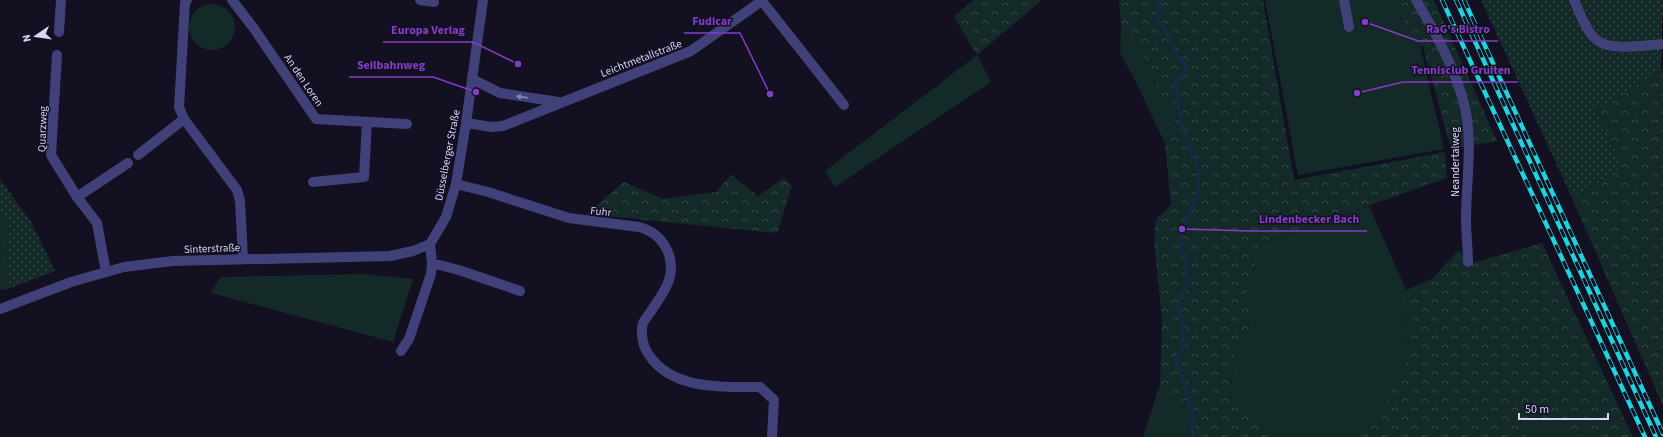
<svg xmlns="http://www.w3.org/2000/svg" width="1663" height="437" font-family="'Source Sans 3',sans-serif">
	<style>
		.grass { fill: #142a28 }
		.forest { fill: url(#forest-crowns) }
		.park { fill: url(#park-dots) }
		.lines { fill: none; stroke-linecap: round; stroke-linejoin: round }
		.stream { stroke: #152a45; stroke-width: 3.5 }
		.minor { stroke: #41417a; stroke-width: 10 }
		.rail-casing { stroke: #1bd5df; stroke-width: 4.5 }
		.rail { stroke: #121021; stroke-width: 3; stroke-dasharray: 9; stroke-linecap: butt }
		.oneway { fill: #8484b4 }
		.labels { text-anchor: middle; stroke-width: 3; stroke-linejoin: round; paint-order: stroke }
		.street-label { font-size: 11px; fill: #d7d5fa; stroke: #121021 }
		.leader { fill: none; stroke: #843dc5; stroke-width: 1.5 }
		.callout-dot { fill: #843dc5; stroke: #121021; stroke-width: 1.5 }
		.callout-label { font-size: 12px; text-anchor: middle; font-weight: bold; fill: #843dc5; stroke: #121021; stroke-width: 3; stroke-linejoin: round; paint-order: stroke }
	</style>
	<defs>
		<pattern id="forest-crowns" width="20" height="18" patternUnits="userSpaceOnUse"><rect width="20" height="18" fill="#142a28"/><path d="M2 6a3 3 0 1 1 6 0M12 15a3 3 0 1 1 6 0" fill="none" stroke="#354848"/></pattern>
		<pattern id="park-dots" width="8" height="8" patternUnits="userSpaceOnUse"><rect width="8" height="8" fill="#142a28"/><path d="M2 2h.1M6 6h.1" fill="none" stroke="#354848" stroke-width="1.8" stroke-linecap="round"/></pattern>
	</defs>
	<rect width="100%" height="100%" fill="#121021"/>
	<path class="grass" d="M 1265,0 L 1396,0 L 1418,37 L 1444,149 L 1298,175 Z
		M189 27a23 23 0 1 1 46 0a23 23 0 1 1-46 0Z
		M 1121,24 L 1131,34 L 1177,127 L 1165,144 L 1136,82 L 1120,53 Z
		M 977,55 L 991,82 L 835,187 L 825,171 Z
		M 1369,206 L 1408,294 L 1407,360 L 1388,398 L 1361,437 L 1268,437 L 1261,424 L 1230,398 L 1234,353 L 1246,338 L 1251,317 L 1245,298 L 1262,243 Z
		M 0,216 L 9,216 L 6,290 L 0,289 Z
		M 363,274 L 413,279 L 393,342 L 211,293 L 220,277 Z
		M 1155,399 L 1178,400 L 1194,421 L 1196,437 L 1143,437 Z
		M 1537,416 L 1571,433 L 1588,432 L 1590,437 L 1526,437 L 1520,421 Z"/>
	<path class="forest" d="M 973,0 L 1042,0 L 977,55 L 954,17 Z
		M 1119,0 L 1263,0 L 1294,180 L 1445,152 L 1447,178 L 1262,243 L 1245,298 L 1251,316 L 1246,338 L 1234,353 L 1230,398 L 1261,424 L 1268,437 L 1196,437 L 1194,421 L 1178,400 L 1155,399 L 1160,385 L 1162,320 L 1154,241 L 1156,219 L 1171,205 L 1165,144 L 1177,127 L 1131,34 L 1121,24 Z
		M 1385,0 L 1434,0 L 1497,141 L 1451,149 L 1423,47 L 1409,37 L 1406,23 Z
		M 1663,69 L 1663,406 L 1572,198 L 1622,168 L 1597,108 Z
		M 731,175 L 758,196 L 784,178 L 792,186 L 777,233 L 586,214 L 624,182 L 663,199 L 716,192 Z
		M 1542,243 L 1633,437 L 1590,437 L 1588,432 L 1571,433 L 1537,416 L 1520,421 L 1526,437 L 1361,437 L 1388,398 L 1407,360 L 1408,295 L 1407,290 L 1433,278 L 1457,251 L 1461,251 L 1465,267 L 1472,263 Z"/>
	<path class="park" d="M 1481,0 L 1663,0 L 1661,70 L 1597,109 L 1622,168 L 1572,198 Z
		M 0,179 L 31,222 L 55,271 L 6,290 L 9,217 L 0,216 Z"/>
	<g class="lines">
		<path class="stream" d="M 1161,0 L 1156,17 C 1159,22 1165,27 1167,33 C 1173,49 1173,53 1186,65 L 1184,73 L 1175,80 L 1181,124 L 1199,171 L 1197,199 L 1182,229 L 1180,248 L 1186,258 L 1188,281 L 1178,307 L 1183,326 L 1183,349 L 1176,359 L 1193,413 L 1193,437"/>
		<path class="minor" d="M 187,0 L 185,3 L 179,107 L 184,119 L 237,190 L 240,201 L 243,258
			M 232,0 L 255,30 L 316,119 L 407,124
			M 420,0 L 434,2
			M 1344,0 L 1349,27
			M 1416,0 C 1436,34 1456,69 1465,108 C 1473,144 1466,182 1466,220 C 1466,234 1468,248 1468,262
			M 1574,0 C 1580,13 1586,32 1598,41 C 1612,51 1646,45 1663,44
			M 762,1 L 844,105
			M 59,32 L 61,0
			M 57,55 L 51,155 L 77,197 L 97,223 L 106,272
			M 472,79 L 500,93 L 559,102
			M 466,123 L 492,127 L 503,126 L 691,51 L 763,0
			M 138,155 L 184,119
			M 313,182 L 364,177 L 367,122
			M 456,184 L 488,192 L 569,218 L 639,227 C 663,233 676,257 669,280 C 664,295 651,310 643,323 C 640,333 643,347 649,355 C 672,390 723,387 760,387 L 774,400 L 772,437
			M 77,197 L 128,163
			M 432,263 L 462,271 L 520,291
			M 0,309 L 71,282 L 124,267 L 173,261 L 390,256 L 413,251 L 430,244
			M 401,351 L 409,339 L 431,274 L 432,263 L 430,244 L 446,217 L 456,184 L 466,123 L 483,0"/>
		<defs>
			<path id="rail" d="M 1442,0 L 1645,437
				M 1456,0 L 1656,437
				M 1464,0 L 1663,434"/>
		</defs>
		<use href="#rail" class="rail-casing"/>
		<use href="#rail" class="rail"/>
	</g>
	<defs><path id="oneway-solid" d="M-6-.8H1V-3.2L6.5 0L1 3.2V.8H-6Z"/></defs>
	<use class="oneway" href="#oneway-solid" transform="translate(522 97) rotate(-172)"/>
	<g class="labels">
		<g class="street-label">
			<text transform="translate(641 58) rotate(-21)" y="4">Leichtmetallstraße</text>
			<text transform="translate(304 80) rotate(56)" y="4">An den Loren</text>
			<text transform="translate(42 129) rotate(-88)" y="4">Quarzweg</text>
			<text transform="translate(447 155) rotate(-79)" y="4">Düsselberger Straße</text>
			<text transform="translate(1455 162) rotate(-90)" y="4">Neandertalweg</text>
			<text transform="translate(601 211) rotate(6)" y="4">Fuhr</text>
			<text transform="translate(212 248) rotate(-2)" y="4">Sinterstraße</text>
		</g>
	</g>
	<path class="leader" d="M770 94L740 33H684M1365 22L1418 41H1498M518 64L473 42H383M476 92L433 77H349M1357 93L1403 82H1518M1182 229L1250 231H1367"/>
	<g class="callout-dot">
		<circle cx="770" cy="94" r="4"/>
		<circle cx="1365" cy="22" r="4"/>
		<circle cx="518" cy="64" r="4"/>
		<circle cx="476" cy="92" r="4"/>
		<circle cx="1357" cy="93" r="4"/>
		<circle cx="1182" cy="229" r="4"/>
	</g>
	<g class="callout-label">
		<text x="712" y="25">Fudicar</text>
		<text x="1458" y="33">RaG's Bistro</text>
		<text x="428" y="34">Europa Verlag</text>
		<text x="391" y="69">Seilbahnweg</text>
		<text x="1461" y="74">Tennisclub Gruiten</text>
		<text x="1309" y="223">Lindenbecker Bach</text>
	</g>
	<g transform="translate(36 36) rotate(257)" stroke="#121021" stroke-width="3" paint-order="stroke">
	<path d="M0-3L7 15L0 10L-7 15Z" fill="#d7d5fa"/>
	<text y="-6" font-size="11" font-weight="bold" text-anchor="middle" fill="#d7d5fa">N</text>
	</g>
	<path d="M1519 413v6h89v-6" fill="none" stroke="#d7d5fa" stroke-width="2"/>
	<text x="1525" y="413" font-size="12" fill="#d7d5fa" stroke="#121021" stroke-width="3" paint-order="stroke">50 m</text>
</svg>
